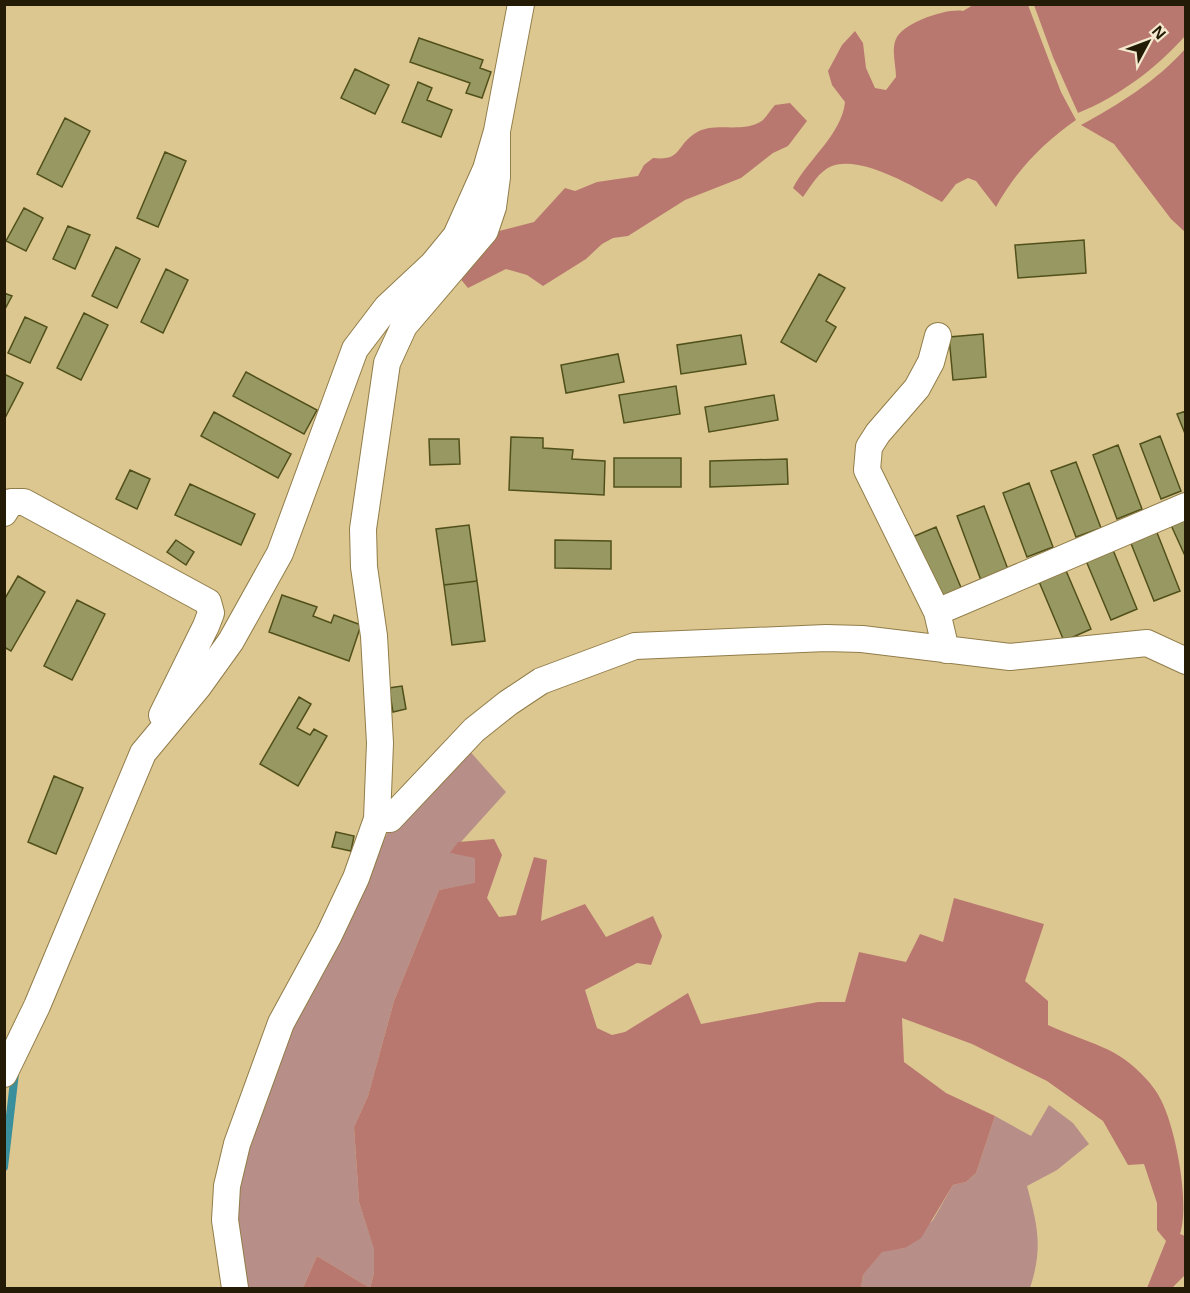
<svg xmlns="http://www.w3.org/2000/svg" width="1190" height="1293" font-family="Arial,sans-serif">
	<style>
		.green { fill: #b78e88 }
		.forest { fill: #b9786f }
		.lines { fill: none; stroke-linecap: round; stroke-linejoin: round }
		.stream { stroke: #398f9c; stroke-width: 8 }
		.building { fill: #979862; stroke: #51501a; stroke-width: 1.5 }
		.street-casing { stroke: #917d49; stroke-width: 28 }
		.street { stroke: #fff; stroke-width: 26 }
	</style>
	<rect width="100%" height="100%" fill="#ddc791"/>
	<path class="green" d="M 467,748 L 506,792 L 451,853 L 475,857 L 475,884 L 439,890 L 394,1001 L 368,1096 L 354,1127 L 359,1202 L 374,1248 L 374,1273 L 370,1288 L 317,1256 L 303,1288 L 242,1288 L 236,1255 L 235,1177 L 310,980 L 388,832 Z
		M 1049,1105 L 1073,1123 L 1089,1144 L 1057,1170 L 1027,1186 C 1038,1227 1043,1248 1030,1288 L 861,1288 L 863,1275 L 882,1251 L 905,1248 L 933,1220 L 953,1185 L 966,1182 L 976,1173 L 995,1116 L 1031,1136 Z"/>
	<path class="forest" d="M 973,5 L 1028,5 L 1061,92 L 1076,120 C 1042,144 1016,171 996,207 L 976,181 L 968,178 L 956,184 L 942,202 C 915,188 863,155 832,166 C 819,171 811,186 803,197 L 793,188 C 808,159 842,134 845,102 L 832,85 L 828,71 L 842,45 L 855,31 L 863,43 L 866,68 L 875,88 L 886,90 L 896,77 C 896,65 891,50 896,39 C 903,23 946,8 963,11 Z
		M 1034,5 L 1185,5 L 1185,36 C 1157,68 1118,97 1078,113 L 1053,57 Z
		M 1185,49 L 1185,232 L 1171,219 L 1114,144 L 1081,125 C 1118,105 1158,80 1185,49 Z
		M 790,103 L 807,121 L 788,146 L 773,153 L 741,178 L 685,200 L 628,236 L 613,238 L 602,244 L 586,259 L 543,286 L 527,275 L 506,269 L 468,288 L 458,276 L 491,233 L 534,222 L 565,188 L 575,191 L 597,182 L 638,176 L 644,165 L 653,158 C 682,161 675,147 694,134 C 714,120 743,135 763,120 C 767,116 771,109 775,105 Z
		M 494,839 L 502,855 L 487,898 L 499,917 L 516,915 L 534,857 L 547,860 L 541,921 L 585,904 L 606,937 L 653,916 L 662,936 L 651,965 L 637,963 L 585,990 L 597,1028 L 612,1035 L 625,1032 L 688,993 L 701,1024 L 818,1002 L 845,1002 L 859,952 L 906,962 L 920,934 L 943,942 L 954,898 L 1044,924 L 1025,981 L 1048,1001 L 1048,1025 C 1071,1036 1105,1045 1124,1059 C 1138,1069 1154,1085 1161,1100 C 1176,1129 1190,1204 1180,1234 L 1185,1236 L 1185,1275 L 1172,1288 L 1147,1288 L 1166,1241 L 1157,1230 L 1157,1203 L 1144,1164 L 1128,1165 L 1103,1121 L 1047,1081 L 972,1044 L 902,1018 L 904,1062 L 946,1093 L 995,1116 L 976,1173 L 966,1182 L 953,1185 L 921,1238 L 905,1248 L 882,1252 L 863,1275 L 861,1288 L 303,1288 L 317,1256 L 370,1288 L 374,1273 L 374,1249 L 359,1202 L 354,1127 L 368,1096 L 394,1001 L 439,890 L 475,883 L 475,858 L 450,853 L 458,842 Z"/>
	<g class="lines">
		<path class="stream" d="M 4,1167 L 15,1073"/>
	</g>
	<path class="building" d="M 419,38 L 483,60 L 480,68 L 491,72 L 482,98 L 466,93 L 470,83 L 410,62 Z
		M 355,69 L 389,85 L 375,114 L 341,98 Z
		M 418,82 L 432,88 L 427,100 L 452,110 L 441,137 L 402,122 Z
		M 65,118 L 90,131 L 62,187 L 37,174 Z
		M 165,152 L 186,161 L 158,227 L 137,218 Z
		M 24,208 L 43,218 L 26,251 L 6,241 Z
		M 68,226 L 90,235 L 75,269 L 53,259 Z
		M 1084,240 L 1086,273 L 1018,278 L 1015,245 Z
		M 116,247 L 140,259 L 117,308 L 92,296 Z
		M 166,269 L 188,280 L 163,333 L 141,322 Z
		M 819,274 L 845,288 L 826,321 L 836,327 L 816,362 L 781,342 Z
		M 4,293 L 12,296 L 4,311 Z
		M 84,313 L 108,325 L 81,380 L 57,368 Z
		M 25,317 L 47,327 L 30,363 L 8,353 Z
		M 983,334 L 986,377 L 953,380 L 949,337 Z
		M 741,335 L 746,364 L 681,374 L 677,345 Z
		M 618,354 L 624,382 L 566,393 L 561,365 Z
		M 246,372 L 317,410 L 304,434 L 233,396 Z
		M 4,374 L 23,383 L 4,420 Z
		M 676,386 L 680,414 L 624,423 L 619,395 Z
		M 774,395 L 778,420 L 709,432 L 705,407 Z
		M 1186,411 L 1186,436 L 1177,414 Z
		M 214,412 L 291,454 L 278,478 L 201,436 Z
		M 1160,436 L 1181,491 L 1161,499 L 1140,444 Z
		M 511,437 L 543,438 L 543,448 L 573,450 L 572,459 L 605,461 L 604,495 L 509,490 Z
		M 429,439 L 459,439 L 460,464 L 430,465 Z
		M 1118,445 L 1142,509 L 1117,519 L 1093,455 Z
		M 614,458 L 681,458 L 681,487 L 614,487 Z
		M 787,459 L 788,484 L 710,487 L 710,461 Z
		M 1076,462 L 1101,528 L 1076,537 L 1051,471 Z
		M 130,470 L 150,479 L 137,509 L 116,499 Z
		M 1029,483 L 1053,547 L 1027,557 L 1003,493 Z
		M 190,484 L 255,514 L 241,545 L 175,515 Z
		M 984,506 L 1009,572 L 982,583 L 957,516 Z
		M 1186,516 L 1186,558 L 1170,523 Z
		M 469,525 L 477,581 L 444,585 L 436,529 Z
		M 1154,525 L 1180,591 L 1154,601 L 1128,536 Z
		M 936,527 L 962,590 L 936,601 L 910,538 Z
		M 176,540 L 194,552 L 186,565 L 167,552 Z
		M 555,540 L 611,541 L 611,569 L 555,568 Z
		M 1111,545 L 1137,609 L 1111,620 L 1084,556 Z
		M 1064,566 L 1091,629 L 1064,641 L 1037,577 Z
		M 18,576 L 45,592 L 11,651 L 4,647 L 4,600 Z
		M 477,581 L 485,641 L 452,645 L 444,585 Z
		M 282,595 L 317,607 L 313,616 L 331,623 L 334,615 L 361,625 L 349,661 L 269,632 Z
		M 77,600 L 105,614 L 72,680 L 44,666 Z
		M 402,686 L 406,709 L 393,712 L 389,688 Z
		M 299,697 L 311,704 L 297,728 L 310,735 L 314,729 L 327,736 L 298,786 L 260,764 Z
		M 54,776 L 83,788 L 56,854 L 28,842 Z
		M 336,832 L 354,836 L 351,851 L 332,847 Z"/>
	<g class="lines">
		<defs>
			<path id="street" d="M 938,336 L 931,362 L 917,388 L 878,433 L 869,447 L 867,470 L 937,612 L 946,650
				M 4,513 L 11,502 L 24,502 L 208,602 L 211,613 L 206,626 L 162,715
				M 937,612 L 1186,506
				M 377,819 L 390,819 L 474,730 L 508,703 L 541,681 L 635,646 L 826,638 L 862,639 L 1010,657 L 1147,643 L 1186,661
				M 4,1074 L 37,1006 L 143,753 L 198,687 L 231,641 L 280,553 L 355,349 L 387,307 L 433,264 L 456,236 L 486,169 L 497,131 L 521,4
				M 235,1288 L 225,1220 L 227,1186 L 237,1144 L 281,1023 L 329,935 L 356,878 L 377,819 L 380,743 L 374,636 L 364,567 L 363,529 L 387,363 L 404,326 L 485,231 L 493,207 L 497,177 L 497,131"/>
		</defs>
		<use href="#street" class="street-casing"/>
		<use href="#street" class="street"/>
	</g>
	<rect width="1190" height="1293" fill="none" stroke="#231b06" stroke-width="12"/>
	<g transform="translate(1148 42) rotate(49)" stroke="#f4e9ce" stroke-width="4.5" paint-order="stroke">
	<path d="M0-4.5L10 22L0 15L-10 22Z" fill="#231b06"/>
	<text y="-9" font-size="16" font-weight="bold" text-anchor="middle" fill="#231b06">N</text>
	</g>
</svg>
